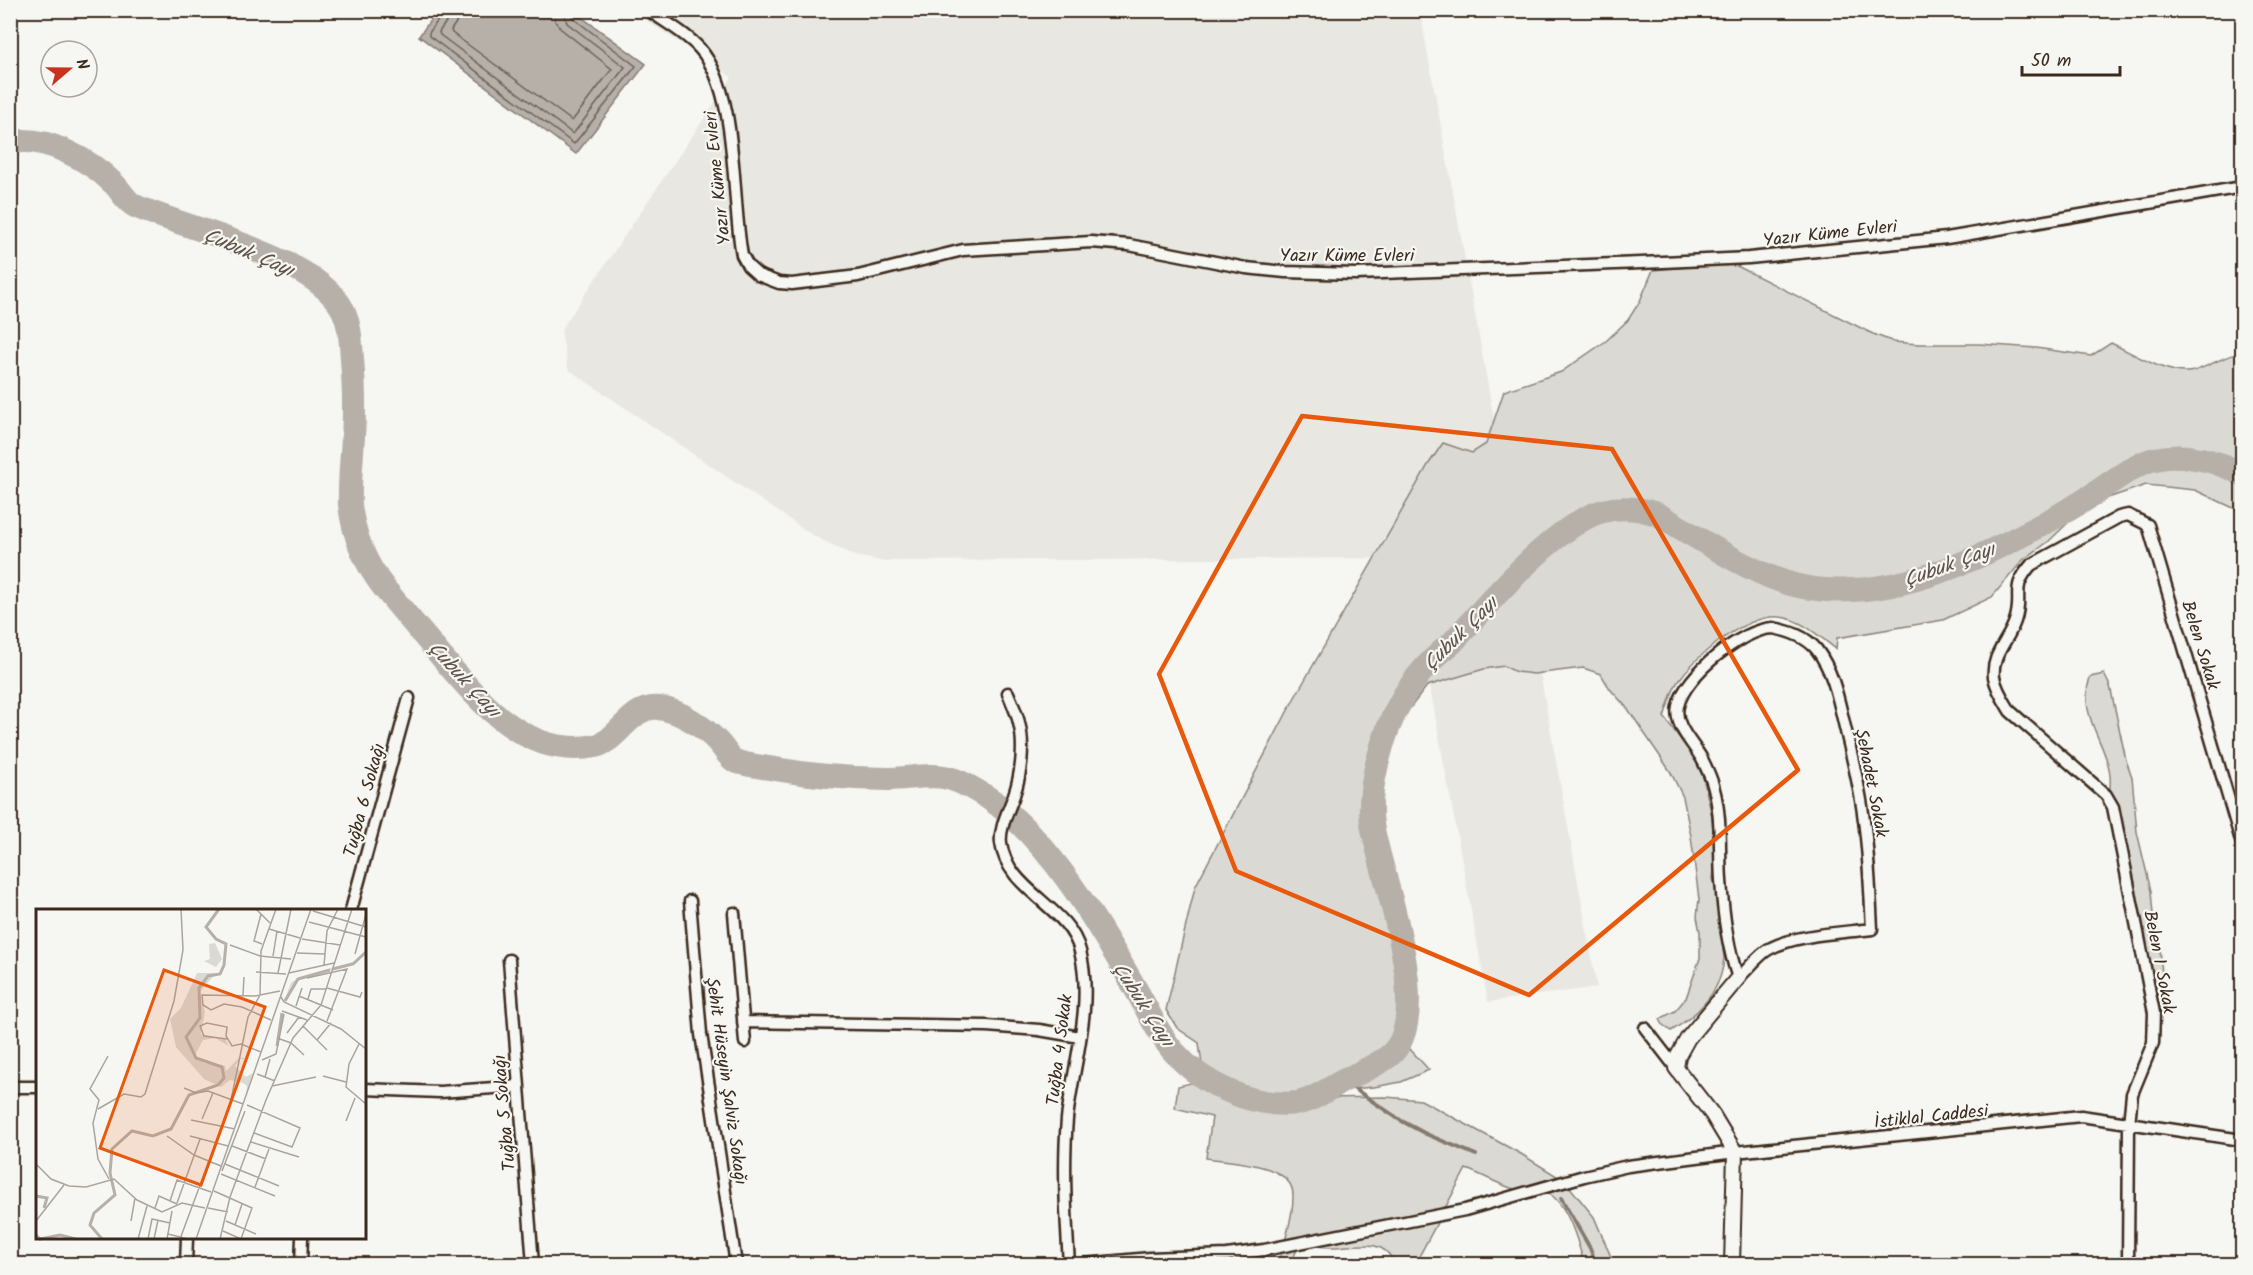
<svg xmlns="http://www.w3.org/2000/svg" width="2253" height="1275" font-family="Kalam,sans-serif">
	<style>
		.built { fill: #e8e7e2 }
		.green { fill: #dad9d3; stroke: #8a8278; stroke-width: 1.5 }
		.water { fill: #b6b0a9; stroke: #857a71; stroke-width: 1.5 }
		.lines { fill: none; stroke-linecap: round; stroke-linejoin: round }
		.shore { stroke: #6c6056; stroke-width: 1.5 }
		.stream { stroke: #857a71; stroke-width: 4 }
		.river { stroke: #b6b0a9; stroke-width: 24 }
		.minor-casing { stroke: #3b2a1e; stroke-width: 15 }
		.tertiary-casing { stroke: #3b2a1e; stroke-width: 18 }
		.minor { stroke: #f6f6f2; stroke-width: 10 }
		.tertiary { stroke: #f6f6f2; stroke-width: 14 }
		.marked { fill: none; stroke: #e8590c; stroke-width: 4.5; stroke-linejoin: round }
		.labels { text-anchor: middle; stroke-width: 4.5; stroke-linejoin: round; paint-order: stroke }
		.street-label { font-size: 18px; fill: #3b2a1e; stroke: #f6f6f2 }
		.water-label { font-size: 20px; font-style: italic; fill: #605248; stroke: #f6f6f2 }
		.inset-river { fill: none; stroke: #b6b0a9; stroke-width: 3 }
		.inset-road { fill: none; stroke: #aba49d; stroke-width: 1.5 }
		.view { fill: #e8590c; fill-opacity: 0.15; stroke: #e8590c; stroke-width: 3 }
		.inset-edge { fill: none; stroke: #3b2a1e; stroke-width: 3 }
	</style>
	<rect width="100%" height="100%" fill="#f6f6f2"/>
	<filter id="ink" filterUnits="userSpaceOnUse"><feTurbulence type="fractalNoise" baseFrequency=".0167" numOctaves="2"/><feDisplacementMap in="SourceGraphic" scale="12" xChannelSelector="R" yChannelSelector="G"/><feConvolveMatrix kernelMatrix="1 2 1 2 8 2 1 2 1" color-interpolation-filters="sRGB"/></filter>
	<g filter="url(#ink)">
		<path class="built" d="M 632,11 L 1420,11 L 1597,987 L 1488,1002 L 1406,558 L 881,561 L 855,556 L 814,536 L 568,369 L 561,330 L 732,77 Z"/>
		<path class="green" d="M 1731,263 L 1873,334 L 1894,342 L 1918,344 L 1979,344 L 2036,348 L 2091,356 L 2111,343 C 2134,354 2170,377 2194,371 C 2210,366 2227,354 2242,353 L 2242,512 L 2195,490 L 2146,485 L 2108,498 L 2076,515 L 2048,542 L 2023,560 L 1992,597 L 1943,620 L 1837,638 L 1836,649 C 1820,637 1801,619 1780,617 C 1746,614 1695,656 1677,683 C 1671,692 1668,706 1664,717 L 1693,756 L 1703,777 L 1712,816 L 1715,861 L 1713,879 L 1717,890 L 1724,958 C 1722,991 1697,1015 1671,1031 L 1663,1025 L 1660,1019 L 1675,1011 L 1686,998 L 1700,958 L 1700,932 L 1697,917 L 1699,899 L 1691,836 L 1683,797 L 1670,771 L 1628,709 L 1610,689 L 1601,674 L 1583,668 L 1534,674 L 1516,672 L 1504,666 L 1484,669 L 1427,686 L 1404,716 L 1391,736 L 1378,818 L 1413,981 L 1414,1013 L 1409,1048 L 1429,1070 L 1401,1082 L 1374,1087 L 1293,1094 L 1325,1098 L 1386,1097 L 1421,1100 L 1521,1154 L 1565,1181 L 1594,1217 L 1614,1264 L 1584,1264 C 1579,1245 1566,1194 1541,1191 C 1532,1189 1523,1192 1514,1189 C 1497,1184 1483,1175 1466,1169 L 1415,1264 L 1394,1264 C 1385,1236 1354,1247 1332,1247 C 1320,1248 1310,1243 1299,1246 L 1290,1264 L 1278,1264 C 1284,1243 1293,1219 1293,1196 C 1294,1163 1230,1162 1206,1158 L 1212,1117 L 1175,1108 L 1178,1086 L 1204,1080 L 1199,1043 L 1177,1028 L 1166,1010 L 1195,887 L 1295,697 L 1428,465 L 1443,443 L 1472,453 L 1486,444 L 1504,391 L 1561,372 L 1606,341 L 1628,320 L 1640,301 L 1653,270 Z
			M 2104,674 L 2110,686 L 2126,760 L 2132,777 L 2137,832 L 2151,891 L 2153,914 L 2159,932 L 2162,976 L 2158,986 L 2145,983 L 2136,951 L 2106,804 C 2125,754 2074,727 2090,677 Z"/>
		<path class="water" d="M 437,11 L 573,11 L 646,64 L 576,154 L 419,36 Z"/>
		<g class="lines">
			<path class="shore" d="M 442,10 L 441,16 L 429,33 L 429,36 L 574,144 L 636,66 L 573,18 L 570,10
				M 449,10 L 448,19 L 439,32 L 440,35 L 573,134 L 625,67 L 567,23 L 563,10
				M 458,10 L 457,21 L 451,30 L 452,33 L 572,121 L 612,69 L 561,29 L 555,21 L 554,10"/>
			<path class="stream" d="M 1343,1081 L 1400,1120 L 1426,1134 L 1476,1155
				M 1561,1198 L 1590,1248 L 1596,1264"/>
			<path class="river" d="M 10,143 C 43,134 90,160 113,183 C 120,189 126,202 135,206 C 189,230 315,256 343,310 C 350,325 351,342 352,359 C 354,384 355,411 353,436 C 352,459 349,482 350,505 C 354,537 365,564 385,589 C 403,611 422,633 440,655 C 479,701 527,760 595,746 C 619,741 631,704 659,708 C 681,711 704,727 718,742 C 724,748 728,757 735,761 C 744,765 759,766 769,768 C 808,775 848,779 888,779 C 906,779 933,773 948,778 C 962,781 975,790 987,797 C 1049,838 1097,922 1134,986 C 1147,1008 1157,1033 1174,1052 C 1203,1085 1253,1108 1297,1103 C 1313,1101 1329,1088 1343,1081 C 1358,1073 1376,1066 1389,1056 C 1437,1017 1380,875 1372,824 C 1369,804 1372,784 1377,764 C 1389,714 1411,674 1452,643 C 1486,606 1555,524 1603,511 C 1621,506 1639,508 1657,514 C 1698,537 1758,579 1803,587 C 1897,605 2002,549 2080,503 C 2102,490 2132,464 2155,459 C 2185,452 2215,460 2242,474"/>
			<defs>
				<path id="minor" d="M 648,10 C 665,22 686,33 700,49 C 739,93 731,198 742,255 L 748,266 L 758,275 L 779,283 L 792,284 L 858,276 L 963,250 L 1091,242 L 1129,245 L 1246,268 L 1285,272 L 1356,274 L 1641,263 L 1749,258 L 1947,238 L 2242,187
					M 1773,628 C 1789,631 1806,636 1817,650 C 1833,671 1838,698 1844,723 C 1851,753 1859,783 1863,813 C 1869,852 1870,890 1872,929 C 1841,933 1797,934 1769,949 C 1758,955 1748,970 1738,978 C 1727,946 1723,913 1721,880 C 1719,850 1722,818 1714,789 C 1712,780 1708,771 1704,763 C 1696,745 1673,727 1678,706 C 1685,675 1742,629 1773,628 Z
					M 1008,693 C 1012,703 1017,713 1019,723 C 1025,745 1021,775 1014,795 C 1009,810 999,828 1001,843 C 1007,891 1069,906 1080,951 C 1094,1005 1073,1065 1067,1119 C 1063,1167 1066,1216 1069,1264
					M 690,901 L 701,1034 L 736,1264
					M 351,910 L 409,698
					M 734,913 L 745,1042
					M 509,960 L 533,1264
					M 743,1022 L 987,1026 L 1039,1030 L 1080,1037
					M 1645,1028 L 1676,1068
					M 10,1087 L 38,1087
					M 364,1089 L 440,1092 L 519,1086
					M 186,1264 L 187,1238
					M 301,1264 L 302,1238
					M 1084,1264 L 1150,1258 L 1227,1255 L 1264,1250 L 1465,1210 L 1584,1176 L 1628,1166 L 1735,1152 L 2081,1116 L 2242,1140
					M 2128,1264 L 2129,1124 L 2132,1094 L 2153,1043 L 2154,1013 L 2113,807 L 2106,795 L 2010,711 C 2004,701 1996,689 1994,677 C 1991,655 2009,640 2015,621 C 2024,595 2009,590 2031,565 L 2119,517 L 2128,515 L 2148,525 L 2242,844"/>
				<path id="tertiary" d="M 1732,1264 L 1735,1152 L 1712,1114 L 1676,1068 L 1678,1056 L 1688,1038 L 1738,978"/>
			</defs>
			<use href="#minor" class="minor-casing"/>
			<use href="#tertiary" class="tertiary-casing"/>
			<use href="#minor" class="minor"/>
			<use href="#tertiary" class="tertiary"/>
		</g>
	</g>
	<path class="marked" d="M 1302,416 L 1612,449 L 1798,770 L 1529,995 L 1236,871 L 1159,674 Z"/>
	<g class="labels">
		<g class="street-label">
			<text transform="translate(717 178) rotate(-96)" y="6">Yazır Küme Evleri</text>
			<text transform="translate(1830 233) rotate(-6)" y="6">Yazır Küme Evleri</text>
			<text x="1347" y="261">Yazır Küme Evleri</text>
			<text transform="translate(2201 645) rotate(73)" y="6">Belen Sokak</text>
			<text transform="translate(1872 783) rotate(79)" y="6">Şehadet Sokak</text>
			<text transform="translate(364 800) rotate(-75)" y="6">Tuğba 6 Sokağı</text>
			<text transform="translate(2160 962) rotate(79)" y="6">Belen 1 Sokak</text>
			<text transform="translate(1059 1050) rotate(-83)" y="6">Tuğba 4 Sokak</text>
			<text transform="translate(727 1081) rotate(82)" y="6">Şehit Hüseyin Şalviz Sokağı</text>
			<text transform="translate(504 1113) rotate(-95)" y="6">Tuğba 5 Sokağı</text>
			<text transform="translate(1931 1116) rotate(-6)" y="6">İstiklal Caddesi</text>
		</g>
		<g class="water-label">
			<text transform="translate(249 252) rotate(23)" y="7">Çubuk Çayı</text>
			<text transform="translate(1949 564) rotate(-20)" y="7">Çubuk Çayı</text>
			<text transform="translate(1460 633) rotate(-45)" y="7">Çubuk Çayı</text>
			<text transform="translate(465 679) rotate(47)" y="7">Çubuk Çayı</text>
			<text transform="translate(1144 1004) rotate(57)" y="7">Çubuk Çayı</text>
		</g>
	</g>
	<g transform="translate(36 909)">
		<rect width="330" height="330" fill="#f6f6f2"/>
		<path d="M 179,34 L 186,50 L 180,58 L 168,52 L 174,50 L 173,35 ZM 330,41 L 321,54 L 263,70 L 248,92 L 255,74 L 263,68 L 317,53 ZM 161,64 L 180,64 L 164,83 L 169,103 L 165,125 L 189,130 L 193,137 L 179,129 L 167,131 L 159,146 L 168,154 L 189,157 L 190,162 L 203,149 L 222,149 L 204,150 L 199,157 L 210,168 L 217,164 L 210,186 L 211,177 L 207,174 L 194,171 L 185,178 L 168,170 L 140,138 L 134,110 L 145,99 Z" fill="#dad9d3"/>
		<path class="inset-river" d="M 297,60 L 317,55 L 330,43M 249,92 L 262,70 L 294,61M 241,137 L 246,104M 0,287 L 11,289 L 8,299M 0,326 L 4,330 L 24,326 L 40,330M 66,330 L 54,316 L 58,304 L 79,286 L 74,264 L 76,240 L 96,222 L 117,227 L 135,220 L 153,186 L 182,176 L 188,169 L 186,158 L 160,149 L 150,128 L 164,109 L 163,79 L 172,67 L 184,65 L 188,56 L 190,35 L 180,30 L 170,18 L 183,0"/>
		<path class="inset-road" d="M 220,0 L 234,14M 277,2 L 330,18M 225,5 L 218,32 L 226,35M 273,13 L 330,28M 233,20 L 264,29M 266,30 L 304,36M 194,36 L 224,47 L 255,50M 261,44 L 289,45M 319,45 L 330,5M 237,47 L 241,22M 288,56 L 291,22 L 302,0M 220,63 L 250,65M 242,64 L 255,0M 253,64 L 298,54M 271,69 L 311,60 L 291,112M 291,79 L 324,88 L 326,83M 207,86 L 208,68M 263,87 L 297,101M 245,88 L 248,93 L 305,120 L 330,140M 272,90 L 275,80 L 290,80M 260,97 L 266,79M 246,102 L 271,111M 235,111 L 206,98 L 188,95 L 175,101 L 167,96 L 166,86 L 219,87 L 244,82M 267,117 L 291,141M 251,124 L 263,108M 241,129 L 255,134 L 268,146M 191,130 L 168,127 L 164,117 L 171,114 L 191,118 L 190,127 L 196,137 L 205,135 L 225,143M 281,131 L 295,114M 323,135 L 313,155 L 310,178 L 330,195M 72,147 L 54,180 L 63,191 L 57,214 L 62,250 L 73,270M 226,151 L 240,145 L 248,105M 221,165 L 239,172M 287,167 L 310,173M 229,168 L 234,150M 236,177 L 280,168M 148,179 L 160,184 L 172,182 L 207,195M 195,191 L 212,108 L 224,86 L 225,42 L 240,0M 211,196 L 264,219 L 256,238 L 218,224M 62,200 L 88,185 L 105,188 L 109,185 L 138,92 L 147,41 L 145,0M 166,210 L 177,184M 155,211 L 199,220M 310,212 L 319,189M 131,227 L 158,246 L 185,257M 154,227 L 192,237M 215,233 L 263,248M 196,237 L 230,250M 0,255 L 15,270 L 33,277 L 50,278 L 78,270 L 101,291 L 126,303 L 146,294 L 169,299M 189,255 L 243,277M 186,262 L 209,202M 185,265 L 239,287M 219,278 L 233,240M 178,282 L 216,299 L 205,330 L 187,322M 134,292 L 141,271 L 175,283M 141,294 L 164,230M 119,299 L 123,287 L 141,295M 172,299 L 192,303M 0,312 L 28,276M 95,312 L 99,289M 190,312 L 220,325M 199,316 L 206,295M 132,325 L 152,330M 102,330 L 111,297M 112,330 L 116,310 L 134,314M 118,330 L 122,311M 131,330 L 136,302M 144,330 L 173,252M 160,330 L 275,0M 184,330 L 194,288 L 230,191 L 257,129 L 285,96 L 316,0"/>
		<path class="view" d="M 128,61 L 229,98 L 165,276 L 64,239 Z"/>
		<rect width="330" height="330" class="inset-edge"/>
	</g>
	<rect width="2253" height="1275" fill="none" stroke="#f6f6f2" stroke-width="36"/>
	<rect x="18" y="18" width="2217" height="1239" fill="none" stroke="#3b2a1e" stroke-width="2" filter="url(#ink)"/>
	<g transform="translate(69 69) rotate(70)"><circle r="28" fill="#f6f6f2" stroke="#aba49d" stroke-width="1.5"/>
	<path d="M0-4.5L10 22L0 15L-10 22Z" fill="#c8321e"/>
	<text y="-9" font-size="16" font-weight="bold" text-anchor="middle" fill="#3b2a1e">N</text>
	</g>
	<path d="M2022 66v9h98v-9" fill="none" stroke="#3b2a1e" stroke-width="3"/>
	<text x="2031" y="66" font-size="18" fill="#3b2a1e" stroke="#f6f6f2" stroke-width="4.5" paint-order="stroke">50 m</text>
</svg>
